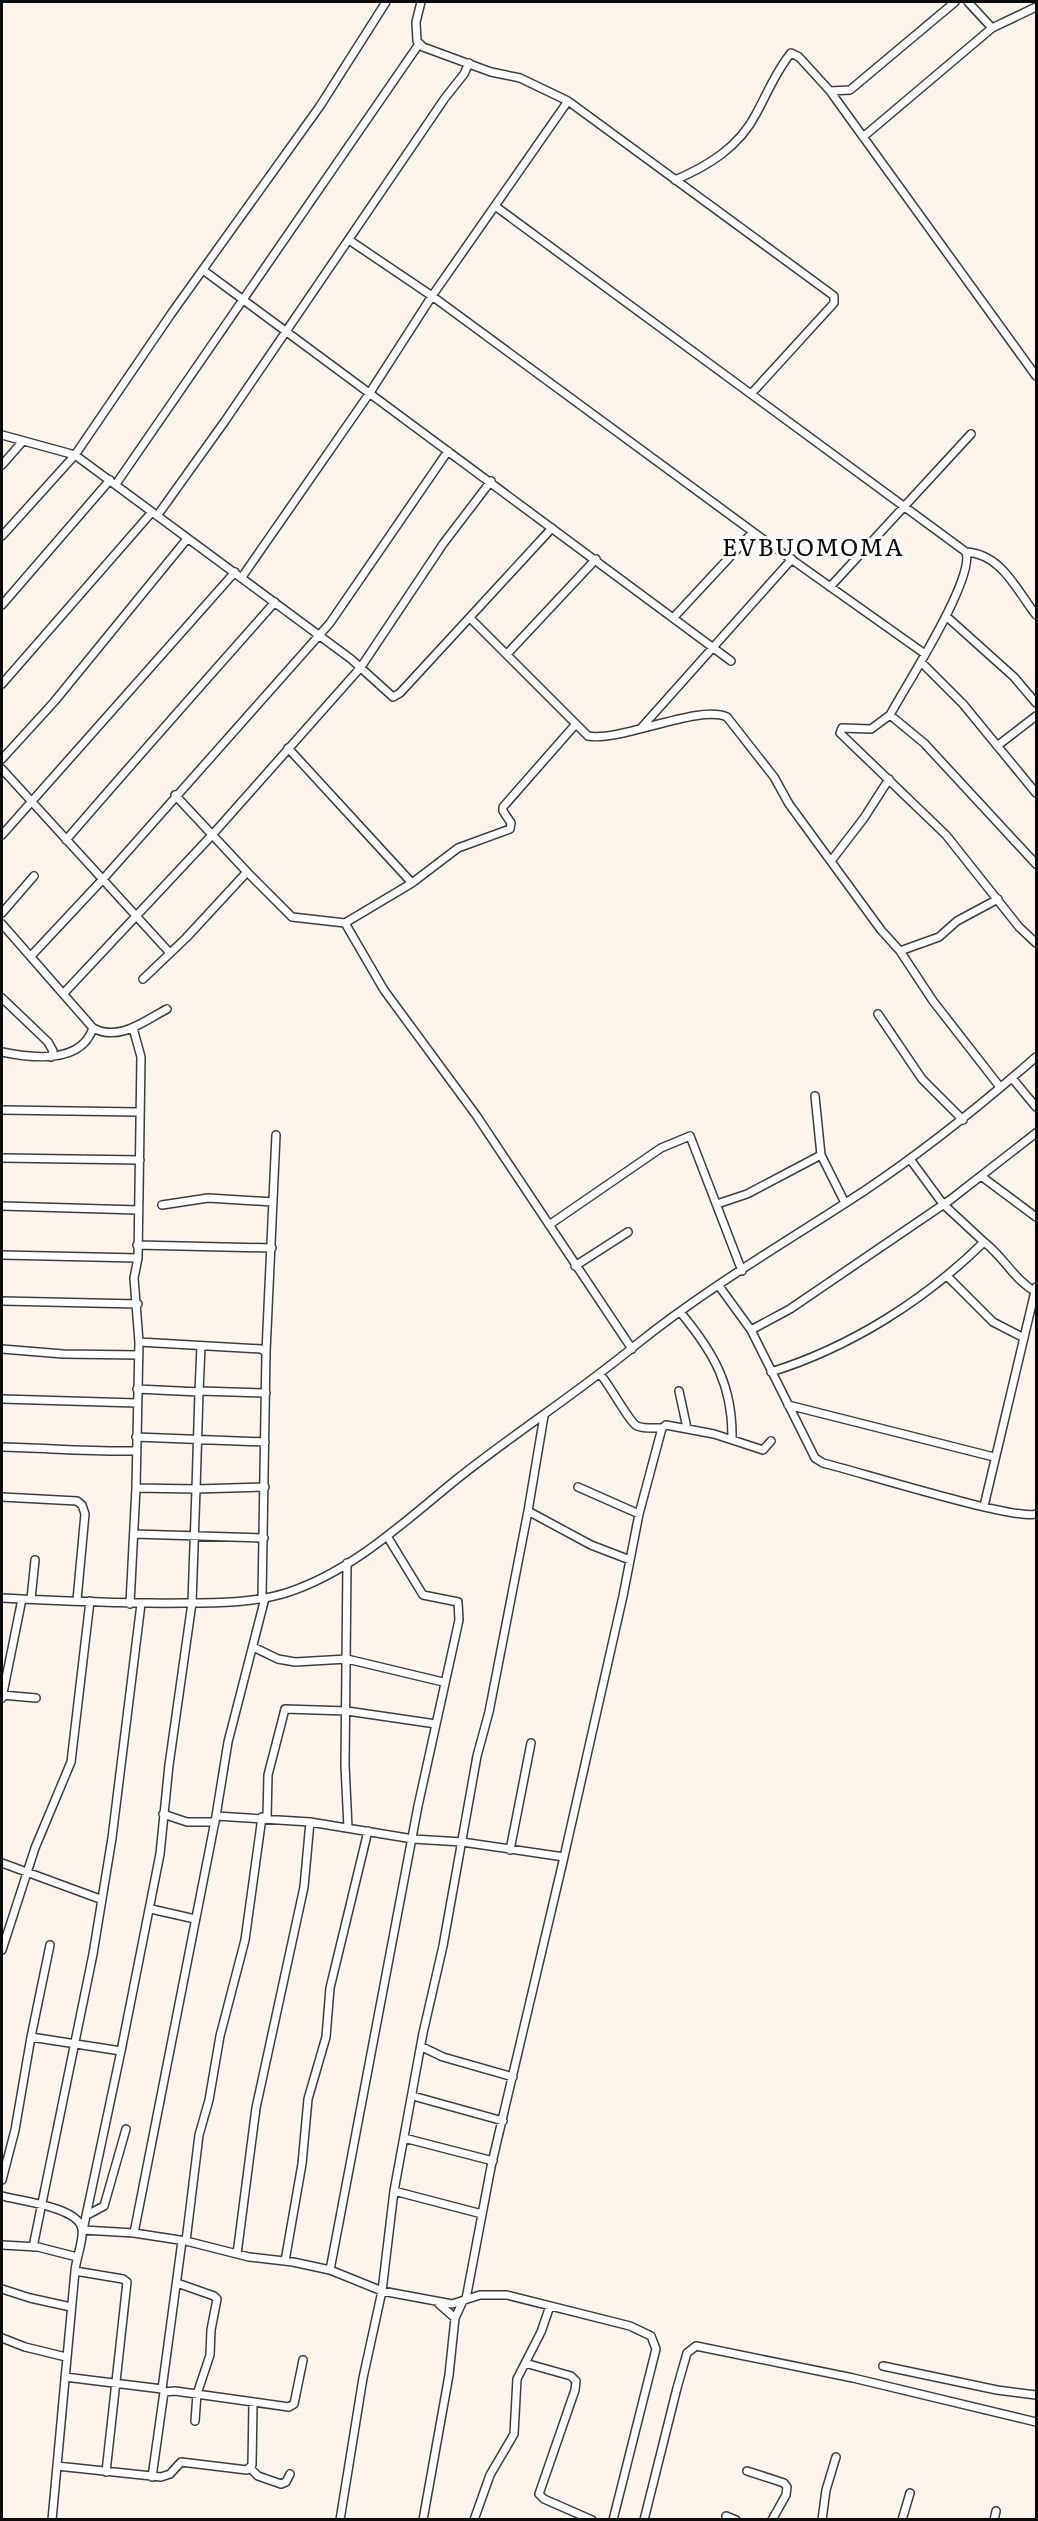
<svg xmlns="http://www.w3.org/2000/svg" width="1038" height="2521" font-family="Literata,serif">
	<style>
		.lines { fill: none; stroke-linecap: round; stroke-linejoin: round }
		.minor-casing { stroke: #3e3e3e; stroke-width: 10 }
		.minor { stroke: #fff; stroke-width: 7 }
		.labels { text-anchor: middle; stroke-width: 6; stroke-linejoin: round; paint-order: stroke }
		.quarter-label { font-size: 24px; letter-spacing: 1.5px; fill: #0b0b0b; stroke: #fff }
	</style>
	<rect width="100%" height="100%" fill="#fdf4eb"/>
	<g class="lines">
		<defs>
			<path id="minor" d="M 968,2 L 992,28
				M 830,91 L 1036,376
				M 568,101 L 834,296 L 834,303 L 751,394
				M 863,137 L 992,28 L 1036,7
				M 675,180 C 708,166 739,147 756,114 C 767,94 776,71 791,53 L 799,57 L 830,91 L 850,90 L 955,2
				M 495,206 L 966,552 C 975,579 905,687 890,715 L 871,729 L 842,728 L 840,733 L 946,835 L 1019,927 L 1036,943
				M 349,240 L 432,296 L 568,101 L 520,78 L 491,72 L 423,47 L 417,41 L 416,22 L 421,2
				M 203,270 L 731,661
				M 2,435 L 75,455 L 351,659 L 393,697 L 400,693 L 552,528
				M 2,465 L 23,441
				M 116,484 L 419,44
				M 157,516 L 225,421 L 445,98 L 464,74 L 469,63
				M 2,536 L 75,455 L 171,314 L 320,106 L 386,2
				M 966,552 C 1002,554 1017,591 1036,615
				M 242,577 L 369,394 L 432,296 L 760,537 L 925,654
				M 830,587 L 971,434
				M 2,605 L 110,480
				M 946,616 L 1014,677 L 1036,703
				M 674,617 L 753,532
				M 471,619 L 588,736 C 621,742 699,704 727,717 L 774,777 L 789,804 L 881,930 L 900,951 L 933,1001 L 1000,1087
				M 507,654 L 596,559
				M 921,662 L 963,704 L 1036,793
				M 2,684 L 152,512
				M 890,715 L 924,743 L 1036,864
				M 642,727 L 792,559
				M 997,746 L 1036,716
				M 288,748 L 412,883 L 345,923
				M 2,759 L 54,702 L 187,539
				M 2,769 L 169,952
				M 2,835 L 235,572
				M 66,840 C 135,760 205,681 275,602
				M 831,861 L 864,818 L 889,779
				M 247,872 L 292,917 L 345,923 L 384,990 L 476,1115 L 632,1349
				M 412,883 L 458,848 L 510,829 L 511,823 L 503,811 L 503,807 L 575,725
				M 2,913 L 34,876
				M 2,924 L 93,1028 C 81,1065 31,1058 2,1052
				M 900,951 L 939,937 L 957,921 L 998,899
				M 31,956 L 104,878 L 330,623 L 448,451
				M 143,979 L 186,938 L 247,872 L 175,795
				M 64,993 L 213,834 L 361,667 L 443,544 L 491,481
				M 2,998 L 48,1042 L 53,1051 L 51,1057
				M 878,1014 L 922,1079 L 963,1120
				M 93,1028 C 119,1042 144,1021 167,1009
				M 1012,1078 L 1036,1107
				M 815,1096 L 821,1155 L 845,1203
				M 2,1110 L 139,1112
				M 2,1158 L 140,1160
				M 981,1176 L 1036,1217
				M 717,1204 L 747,1194 L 821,1155
				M 162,1205 L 208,1198 L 273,1202
				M 2,1206 L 138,1210
				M 549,1225 L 661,1148 L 690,1136 L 742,1271
				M 984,1242 C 1004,1257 1014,1280 1036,1292
				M 137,1245 L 272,1248
				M 2,1255 L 138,1258
				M 575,1266 L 628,1232
				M 948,1277 L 993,1322 L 1024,1338
				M 719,1286 L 751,1330 L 815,1458 L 823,1463 C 856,1471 1015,1521 1036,1514
				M 2,1301 L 138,1304
				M 681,1313 C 714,1353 733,1386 732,1439
				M 751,1330 L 790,1309 L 950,1200 L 1036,1133
				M 139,1342 L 261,1349 L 266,1352 L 262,1598
				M 2,1349 L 63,1354 L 138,1355
				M 266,1352 L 276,1135
				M 771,1372 C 851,1347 925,1300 984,1242 L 943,1204 L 910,1159
				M 600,1374 C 609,1384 630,1423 637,1426 C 644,1429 655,1428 662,1428
				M 137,1389 L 199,1392 L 201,1346
				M 200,1391 L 266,1393
				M 679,1391 L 687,1428
				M 199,1392 L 196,1489 L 265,1487
				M 2,1399 L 137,1403
				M 788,1405 L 994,1457
				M 544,1416 L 528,1511 L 591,1545 L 630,1560
				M 136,1437 L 265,1442
				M 2,1447 C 47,1448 91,1452 136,1451
				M 578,1487 L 639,1514
				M 2,1497 L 77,1501 L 82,1505 L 85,1514 L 77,1600
				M 984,1506 L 1036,1287
				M 528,1511 L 489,1712 L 477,1756 L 443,1946 L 423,2033 L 394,2191 L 382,2291 L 452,2304 L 480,2295 L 507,2295 L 630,2326 L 651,2336 L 656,2349 L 613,2520
				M 134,1534 L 264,1538
				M 347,1563 L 345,1765 L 348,1828
				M 2,1598 C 62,1601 123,1604 184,1603 C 218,1603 253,1603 286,1593 C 352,1572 405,1521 457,1479 C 516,1432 579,1392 637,1344 C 708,1287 788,1241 864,1191 C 925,1150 981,1105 1036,1057
				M 31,1599 L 35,1560
				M 130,1604 L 136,1488 L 139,1342 L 134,1278 L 138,1258 L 141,1057 L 133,1028
				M 253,1647 L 278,1659 L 295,1662 L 347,1659 L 443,1682
				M 2,1695 L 36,1698
				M 2,1698 L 22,1599
				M 163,1814 L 187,1822 L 215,1822
				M 216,1816 L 228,1742 L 265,1598
				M 267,1818 L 268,1775 L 285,1709 L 347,1711 L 436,1724
				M 510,1850 L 531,1743
				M 2,1863 L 100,1899
				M 151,1909 L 195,1919
				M 50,1945 L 31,2037 L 121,2051 L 160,1854 L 169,1765 L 192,1603 L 196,1489 L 136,1488
				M 2,1950 L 35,1848 L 71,1762 L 90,1601
				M 422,2047 L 443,2057 L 513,2077
				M 121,2051 L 83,2230 L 134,2233 L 186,2241 L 249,2257 L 293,2262 L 330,2270 L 382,2291 L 363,2378 L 340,2520
				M 413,2096 L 503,2121
				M 404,2138 L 493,2161
				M 2,2180 L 15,2130 L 31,2037
				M 394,2191 L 482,2214
				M 2,2196 C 20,2201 79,2207 82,2229 C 84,2240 76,2258 75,2271 L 52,2520
				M 87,2215 L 104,2206 L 126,2129
				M 134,2233 L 216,1816 L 310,1822 L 413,1839 L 462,1842 L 564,1857 L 623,1596 L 639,1514 L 662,1428 L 666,1425 L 714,1434 L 763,1450 L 771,1441
				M 186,2241 L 199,2135 L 209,2100 L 220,2036 L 245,1940 L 262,1817
				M 2,2245 L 38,2247 L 77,2257
				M 33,2247 L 93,1954 L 112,1838 L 141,1604
				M 237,2254 L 256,2108 L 304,1887 L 310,1822
				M 285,2261 L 302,2164 L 308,2099 L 326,2037 L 330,1988 L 368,1831
				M 330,2270 L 418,1806 L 459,1620 L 458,1602 L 423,1595 L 387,1536
				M 75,2271 L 123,2279 L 127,2282 L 106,2472
				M 177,2283 L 214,2296 L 217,2299 L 211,2330 L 210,2355 L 197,2394 L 195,2421
				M 2,2289 L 30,2298 L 71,2307
				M 466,2299 L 491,2167 L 564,1857
				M 439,2304 L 455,2318
				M 2,2338 L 25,2347 L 66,2357
				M 525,2363 L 571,2376 L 576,2381 L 575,2390 L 539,2494 L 544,2499 L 592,2520
				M 883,2366 L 997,2390 L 1036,2395
				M 65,2377 L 162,2389 L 164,2392 L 175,2391 L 289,2407 L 294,2404 L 303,2360
				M 162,2389 L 182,2241
				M 57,2466 L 161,2477 L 170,2474 L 181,2462 L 247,2470 L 252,2465 L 253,2404
				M 250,2468 L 258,2476 L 281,2484 L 286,2482 L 290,2474
				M 747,2471 L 784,2483 L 787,2487 L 786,2495 L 772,2520
				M 152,2477 L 164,2392
				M 726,2516 L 736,2520
				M 423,2520 L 449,2375 L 455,2318 L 462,2303
				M 474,2520 L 490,2475 L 514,2434 L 517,2379 L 541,2332 L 550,2306
				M 644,2520 L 677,2388 L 687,2353 L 696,2346 L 853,2378 L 1036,2422
				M 822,2520 L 826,2490 L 836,2457
				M 902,2520 L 910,2493
				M 994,2520 L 996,2511"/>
		</defs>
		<use href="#minor" class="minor-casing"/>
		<use href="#minor" class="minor"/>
	</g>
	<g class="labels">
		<g class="quarter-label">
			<text x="813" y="556">EVBUOMOMA</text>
		</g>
	</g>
	<rect width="1038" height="2521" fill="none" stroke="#0b0b0b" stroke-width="6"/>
</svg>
